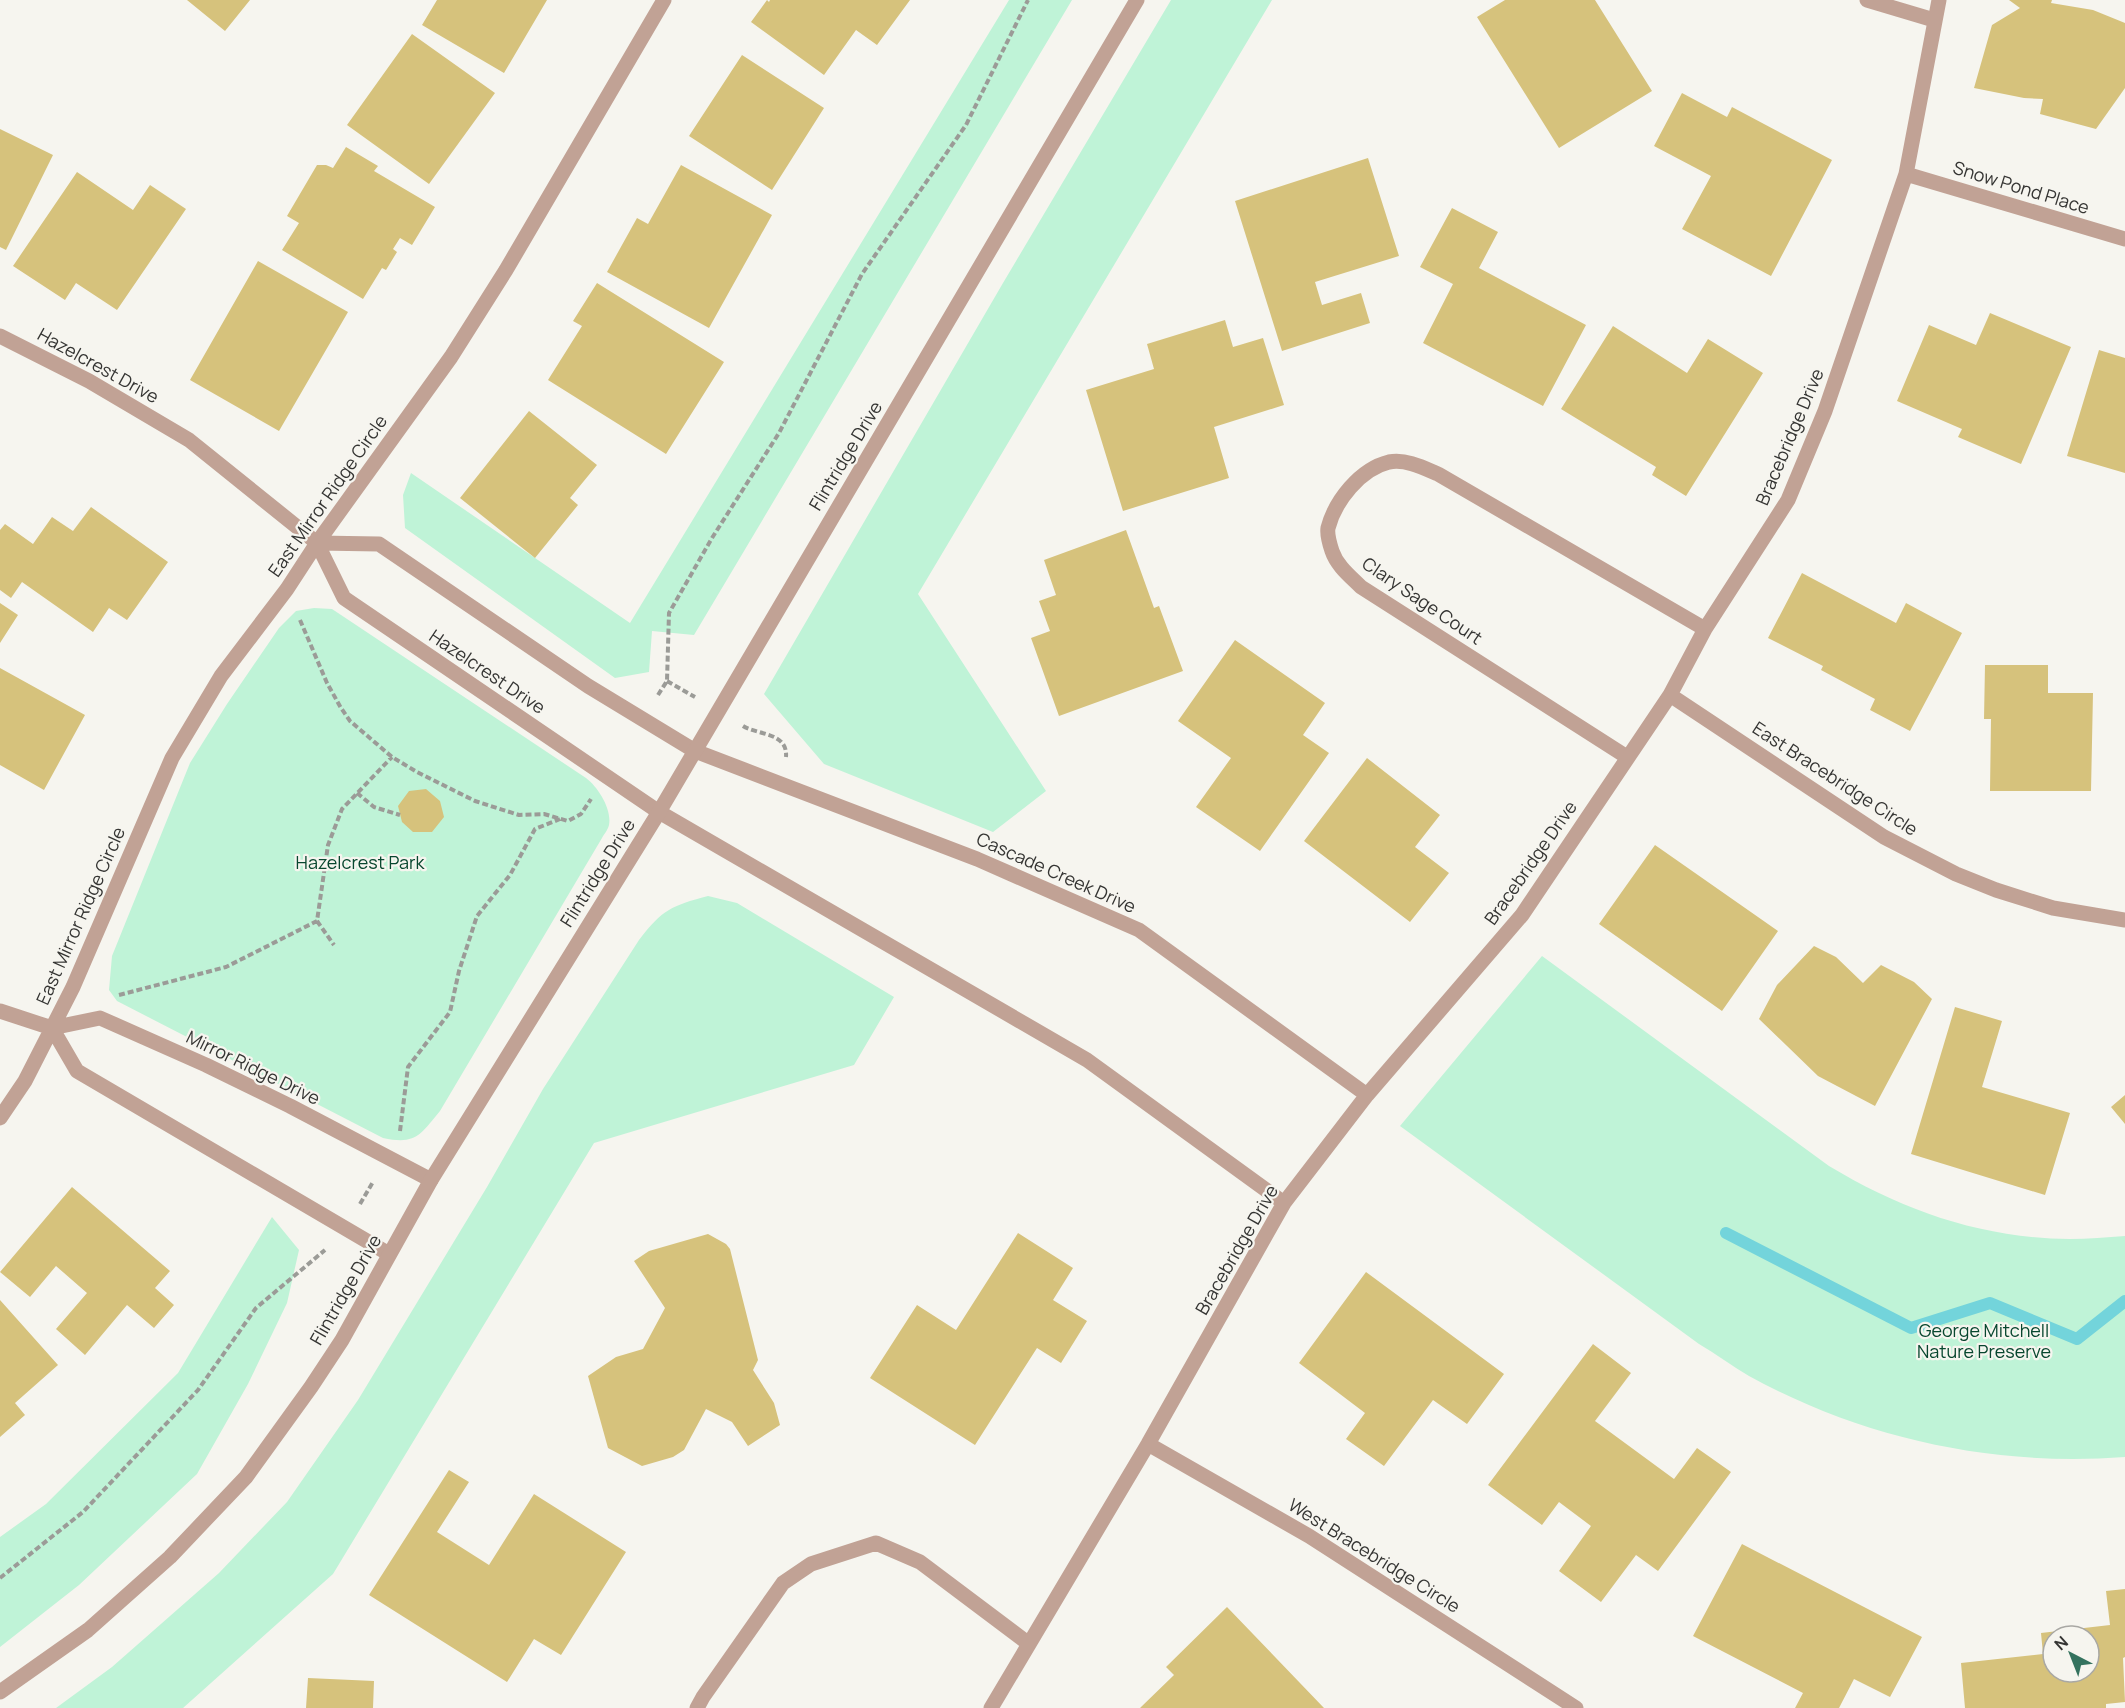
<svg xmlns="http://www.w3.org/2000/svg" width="2125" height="1708" font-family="Manrope,sans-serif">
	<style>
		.green { fill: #bff3d7 }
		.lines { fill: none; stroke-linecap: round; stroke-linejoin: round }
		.stream { stroke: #73d4db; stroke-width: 12 }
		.building { fill: #d6c27c; fill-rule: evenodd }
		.path { stroke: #9b9b97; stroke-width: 4; stroke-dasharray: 6 3; stroke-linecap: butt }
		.minor { stroke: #c1a295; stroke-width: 15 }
		.tertiary { stroke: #c1a295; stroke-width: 15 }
		.labels { text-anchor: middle; stroke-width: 4.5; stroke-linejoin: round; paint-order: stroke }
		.street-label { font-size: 18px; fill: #353533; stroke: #f6f5ef }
		.park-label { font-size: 18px; fill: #08472f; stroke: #f6f5ef }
	</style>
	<rect width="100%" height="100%" fill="#f6f5ef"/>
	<path class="green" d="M 1009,0 L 1072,0 L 694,635 L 652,631 L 649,672 L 615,678 L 405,528 L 403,495 L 411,473 L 630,623 Z
		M 1171,0 L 1272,0 L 918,594 L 1046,791 L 993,832 L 824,764 L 764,694 L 1003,283 Z
		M 314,608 L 332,609 L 586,778 C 598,787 612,809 609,825 C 608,830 604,834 602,838 L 440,1111 C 420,1135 416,1145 383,1138 L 117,1001 L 109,990 L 112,956 L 190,763 L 227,704 L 279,628 L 296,611 Z
		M 708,896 L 737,903 L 894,997 L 854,1065 L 594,1143 L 333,1574 L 183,1708 L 56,1708 L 112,1667 L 219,1573 L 287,1502 L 358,1400 L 487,1187 L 543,1089 L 639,940 C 663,909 671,906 708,896 Z
		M 1542,956 L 1829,1166 C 1904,1211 1981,1238 2070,1239 C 2088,1239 2107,1237 2125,1236 L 2125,1457 C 1995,1467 1863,1439 1749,1376 C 1732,1366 1716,1354 1699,1344 L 1400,1126 Z
		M 272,1217 L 299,1250 L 287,1303 L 248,1384 L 197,1474 L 79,1585 L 0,1647 L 0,1537 L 46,1504 L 178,1373 Z"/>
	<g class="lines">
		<path class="stream" d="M 1726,1233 L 1911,1328 L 1990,1303 L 2077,1339 L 2125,1301"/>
	</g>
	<path class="building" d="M 187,0 L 250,0 L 225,31 Z
		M 437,0 L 547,0 L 504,73 L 422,25 Z
		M 767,0 L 769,2 L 770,0 L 910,0 L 877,45 L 856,30 L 824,75 L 751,22 Z
		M 1505,0 L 1595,0 L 1652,91 L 1559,148 L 1477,17 Z
		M 2009,0 L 2052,0 L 2051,3 L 2093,10 L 2125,23 L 2125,88 L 2096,129 L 2040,114 L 2043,99 L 2024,98 L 1974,88 L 1992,25 L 2020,8 Z
		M 412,34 L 495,93 L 429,184 L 347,125 Z
		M 742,55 L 824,108 L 772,190 L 689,136 Z
		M 1682,93 L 1727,117 L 1732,107 L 1832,160 L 1771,276 L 1682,229 L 1711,176 L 1654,146 Z
		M 0,129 L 53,155 L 6,250 L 0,247 Z
		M 346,147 L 378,166 L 374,171 L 435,207 L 412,245 L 400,238 L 393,249 L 397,252 L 386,270 L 382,268 L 363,299 L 282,250 L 299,223 L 287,216 L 317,165 L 326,165 L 333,168 Z
		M 1368,158 L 1399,256 L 1315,282 L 1322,305 L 1361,293 L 1370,323 L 1282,351 L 1235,201 Z
		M 681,165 L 772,215 L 709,328 L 607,272 L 637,218 L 648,224 Z
		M 77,172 L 133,210 L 150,185 L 186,209 L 117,310 L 76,283 L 65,300 L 13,266 Z
		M 1452,208 L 1498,232 L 1479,268 L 1586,325 L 1543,406 L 1423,343 L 1453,284 L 1420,267 Z
		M 258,261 L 348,312 L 279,431 L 190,380 Z
		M 597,283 L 724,362 L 666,454 L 548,380 L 582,326 L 573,321 Z
		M 1990,313 L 2071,347 L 2021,464 L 1958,437 L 1962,429 L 1897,401 L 1929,325 L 1976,345 Z
		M 1225,320 L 1233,347 L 1263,338 L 1284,405 L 1214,427 L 1229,478 L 1123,511 L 1086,390 L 1154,369 L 1147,344 Z
		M 1613,326 L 1687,373 L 1708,339 L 1763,373 L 1686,496 L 1652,475 L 1656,467 L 1561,409 Z
		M 2099,350 L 2125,358 L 2125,473 L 2067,456 Z
		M 529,411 L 597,465 L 570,498 L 578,505 L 535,558 L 460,498 Z
		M 91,507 L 168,562 L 127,620 L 109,608 L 93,632 L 22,582 L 11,598 L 0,590 L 0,530 L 5,524 L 33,544 L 52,517 L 73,531 Z
		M 1126,530 L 1154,608 L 1159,606 L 1183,671 L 1059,716 L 1031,638 L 1050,631 L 1039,601 L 1056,595 L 1044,560 Z
		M 1802,573 L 1896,623 L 1906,603 L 1962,633 L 1910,731 L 1870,710 L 1875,699 L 1821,670 L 1823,666 L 1768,638 Z
		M 0,603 L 18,615 L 0,643 Z
		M 1235,640 L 1325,703 L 1303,735 L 1329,753 L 1260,851 L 1196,807 L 1231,758 L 1178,721 Z
		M 1985,665 L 2048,665 L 2048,693 L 2093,693 L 2091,791 L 1990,791 L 1991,719 L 1984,719 Z
		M 0,668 L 85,715 L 44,790 L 0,765 Z
		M 1367,758 L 1440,815 L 1415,847 L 1449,873 L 1410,922 L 1304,841 Z
		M 426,789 L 440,801 L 444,817 L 432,832 L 413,832 L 402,822 L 398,806 L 409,791 Z
		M 1655,845 L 1778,931 L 1722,1011 L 1599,924 Z
		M 1814,946 L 1836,957 L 1863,983 L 1881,965 L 1914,982 L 1932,999 L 1875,1106 L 1818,1076 L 1759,1019 L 1777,985 Z
		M 1955,1007 L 2002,1021 L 1982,1087 L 2070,1113 L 2045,1195 L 1911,1154 Z
		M 2125,1095 L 2125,1124 L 2111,1107 Z
		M 72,1187 L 170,1271 L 155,1288 L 174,1305 L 154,1328 L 127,1305 L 85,1355 L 56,1329 L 87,1293 L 56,1266 L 30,1297 L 0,1272 Z
		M 1018,1233 L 1073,1268 L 1053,1300 L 1087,1321 L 1061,1363 L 1037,1348 L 975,1445 L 870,1378 L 917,1305 L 956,1330 Z
		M 708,1234 L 726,1244 L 730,1249 L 758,1360 L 753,1370 L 774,1403 L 780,1425 L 748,1446 L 732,1422 L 706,1409 L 684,1450 L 673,1457 L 642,1466 L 608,1448 L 588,1376 L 616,1357 L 643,1349 L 665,1308 L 634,1261 L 649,1251 Z
		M 1366,1272 L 1504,1374 L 1467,1424 L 1433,1400 L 1384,1466 L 1346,1439 L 1365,1413 L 1299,1363 Z
		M 0,1300 L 58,1365 L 15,1403 L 25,1415 L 0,1437 Z
		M 1593,1344 L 1631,1373 L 1595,1421 L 1674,1479 L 1697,1448 L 1731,1472 L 1658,1571 L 1636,1555 L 1601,1602 L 1559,1571 L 1591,1526 L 1559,1502 L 1542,1525 L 1488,1485 Z
		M 449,1470 L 469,1482 L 437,1532 L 489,1565 L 534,1494 L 626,1552 L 561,1655 L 534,1639 L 507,1682 L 369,1595 Z
		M 1742,1544 L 1922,1637 L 1890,1697 L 1854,1679 L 1839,1708 L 1795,1708 L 1803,1693 L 1693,1636 Z
		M 2125,1589 L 2125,1657 L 2123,1658 L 2125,1702 L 2106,1704 L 2106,1708 L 1965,1708 L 1961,1663 L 2043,1654 L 2041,1633 L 2110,1625 L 2106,1591 ZM 2053,1636 L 2089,1636 L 2089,1672 L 2053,1672 Z
		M 1227,1607 L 1324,1708 L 1140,1708 L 1174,1675 L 1166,1667 Z
		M 308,1678 L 374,1681 L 373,1708 L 306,1708 Z"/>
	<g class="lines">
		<path class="path" d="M 300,620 L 327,683 L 341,708 L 350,721 L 392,757 L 417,772 L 475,801 L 519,815 L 544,814 L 568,821 L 581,814 L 591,799
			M 667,681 L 695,697
			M 658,695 L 667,681 L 669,613 L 712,538 L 779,433 L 862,274 L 966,125 L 1028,0
			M 743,726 C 757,735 788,732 786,757
			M 357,793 L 374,807 L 400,815
			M 317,921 L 334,945
			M 119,995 L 226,967 L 317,921 L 328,845 L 342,809 L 392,757
			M 400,1131 L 408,1067 L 450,1012 L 459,971 L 477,916 L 510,875 L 535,829 L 560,819
			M 360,1204 L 373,1182
			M 0,1578 L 83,1512 L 198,1390 L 256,1308 L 325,1250"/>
		<path class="minor" d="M 1867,0 L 1934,20
			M 1906,174 L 2125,239
			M 0,336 L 89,381 L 189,440 L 317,543 L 344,598 L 659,812 L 1087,1060 L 1284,1203
			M 317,543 L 379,544 L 588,686 L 695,751 L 977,859 L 1139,930 L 1367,1095
			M 1670,695 L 1884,837 L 1956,874 L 1996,890 L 2053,908 L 2125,920
			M 1627,757 L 1361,587 C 1350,576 1337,566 1332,551 C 1330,545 1327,534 1328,528 C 1335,501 1360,469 1389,462 C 1406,459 1422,467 1438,474 L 1705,629
			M 0,1011 L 52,1028 L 100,1018 L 206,1065 L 290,1106 L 431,1180
			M 52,1028 L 77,1071 L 389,1254
			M 0,1118 L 25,1081 L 73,987 L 172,758 L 221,676 L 287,589 L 317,543 L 451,357 L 506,270 L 664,0
			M 1148,1444 L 1309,1536 L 1576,1708
			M 697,1708 L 703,1697 L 783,1583 L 811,1564 L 876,1543 L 920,1562 L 1029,1644
			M 991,1708 L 1148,1444 L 1284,1203 L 1367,1095 L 1522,915 L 1670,695 L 1705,629 L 1788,500 L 1825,411 L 1906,174 L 1939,0"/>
		<path class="tertiary" d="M 0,1692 L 88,1630 L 170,1557 L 246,1477 L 311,1387 L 342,1340 L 431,1180 L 659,812 L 1137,0"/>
	</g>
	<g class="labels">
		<g class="street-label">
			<text transform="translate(2021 188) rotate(17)" y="6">Snow Pond Place</text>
			<text transform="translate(98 366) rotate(29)" y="6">Hazelcrest Drive</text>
			<text transform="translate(1790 437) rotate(-67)" y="6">Bracebridge Drive</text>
			<text transform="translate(846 456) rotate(-59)" y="6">Flintridge Drive</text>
			<text transform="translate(328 496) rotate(-55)" y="6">East Mirror Ridge Circle</text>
			<text transform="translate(1422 601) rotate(34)" y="6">Clary Sage Court</text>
			<text transform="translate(487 672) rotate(34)" y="6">Hazelcrest Drive</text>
			<text transform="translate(1835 779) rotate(33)" y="6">East Bracebridge Circle</text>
			<text transform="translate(1531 863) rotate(-55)" y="6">Bracebridge Drive</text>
			<text transform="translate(598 873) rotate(-58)" y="6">Flintridge Drive</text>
			<text transform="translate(1056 873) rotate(24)" y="6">Cascade Creek Drive</text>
			<text transform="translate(81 916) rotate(-66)" y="6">East Mirror Ridge Circle</text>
			<text transform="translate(253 1068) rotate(26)" y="6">Mirror Ridge Drive</text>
			<text transform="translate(1237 1250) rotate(-60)" y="6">Bracebridge Drive</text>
			<text transform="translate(346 1290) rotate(-60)" y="6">Flintridge Drive</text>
			<text transform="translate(1374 1556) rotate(32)" y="6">West Bracebridge Circle</text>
		</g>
		<g class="park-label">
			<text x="360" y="869">Hazelcrest Park</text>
			<text x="1984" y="1337">George Mitchell<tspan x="1984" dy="21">Nature Preserve</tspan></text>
		</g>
	</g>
	<g transform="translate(2071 1654) rotate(318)"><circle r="28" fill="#f6f5ef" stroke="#a9a8a4" stroke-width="1.5"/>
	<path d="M0-4.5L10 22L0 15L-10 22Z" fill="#34725e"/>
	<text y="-9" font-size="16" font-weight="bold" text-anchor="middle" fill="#353533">N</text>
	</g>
</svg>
